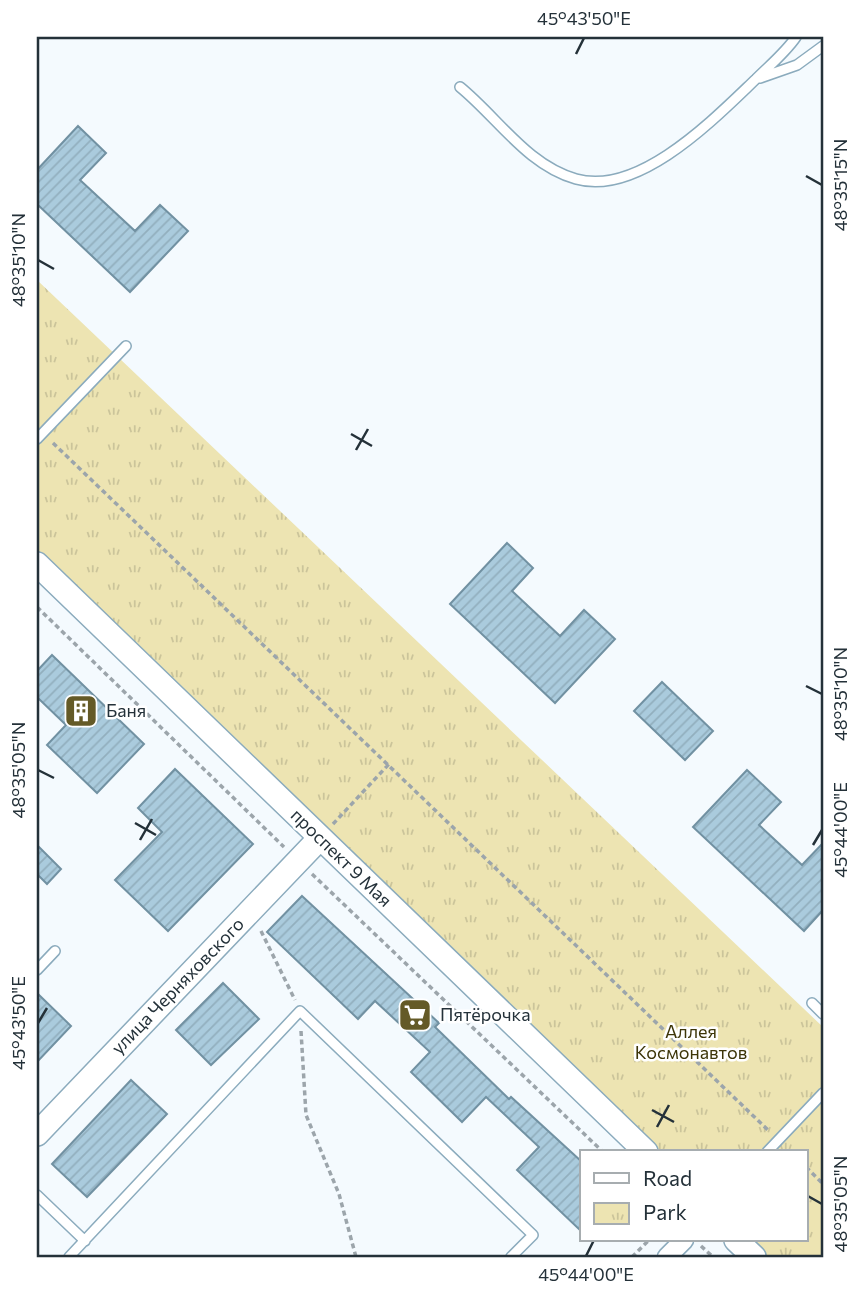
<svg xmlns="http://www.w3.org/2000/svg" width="860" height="1294" font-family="Commissioner,sans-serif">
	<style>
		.park { fill: url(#park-tufts) }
		.building { fill: url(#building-hatch); stroke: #7191a2; stroke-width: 2 }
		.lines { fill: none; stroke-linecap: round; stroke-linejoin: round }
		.service-casing { stroke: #8babbd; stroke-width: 12 }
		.minor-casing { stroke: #8babbd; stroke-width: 21 }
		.tertiary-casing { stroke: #8babbd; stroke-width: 26 }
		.path { stroke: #9ca5ab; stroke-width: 3.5; stroke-dasharray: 5 3.5; stroke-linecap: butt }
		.service { stroke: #fff; stroke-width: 9 }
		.minor { stroke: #fff; stroke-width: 18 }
		.tertiary { stroke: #fff; stroke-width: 23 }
		.ticks { fill: none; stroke: #243139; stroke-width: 2.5 }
		.labels { text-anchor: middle; stroke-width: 5; stroke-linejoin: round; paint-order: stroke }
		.poi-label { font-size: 18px; fill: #243139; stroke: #fff; text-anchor: start }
		.street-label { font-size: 18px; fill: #243139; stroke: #fff }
		.park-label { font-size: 18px; fill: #3d3508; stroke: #fff }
		.neatline { fill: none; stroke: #243139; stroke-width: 2.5 }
		.ticks-label { font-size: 18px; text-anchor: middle; fill: #243139 }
	</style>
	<defs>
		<pattern id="park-tufts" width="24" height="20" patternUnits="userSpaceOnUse" patternTransform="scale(1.75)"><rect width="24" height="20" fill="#ede4b2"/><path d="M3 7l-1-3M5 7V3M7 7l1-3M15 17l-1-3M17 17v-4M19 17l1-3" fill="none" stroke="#cbc49a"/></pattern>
		<pattern id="building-hatch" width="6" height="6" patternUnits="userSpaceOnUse" patternTransform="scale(1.75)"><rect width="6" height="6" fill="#aacbdd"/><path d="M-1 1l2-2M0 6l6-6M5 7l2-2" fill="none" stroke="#92afbe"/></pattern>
	</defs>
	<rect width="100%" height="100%" fill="#f4fafe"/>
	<path class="park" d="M 37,280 L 823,1027 L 823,1257 L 766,1257 L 748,1240 L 806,1240 L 806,1152 L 658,1152 L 37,552 Z"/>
	<path class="building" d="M 78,126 L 106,153 L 80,180 L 135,231 L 160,205 L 188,231 L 130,292 L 37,204 L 37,170 Z
		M 507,543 L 533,568 L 512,591 L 560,636 L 584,610 L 615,639 L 555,703 L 450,604 Z
		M 52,655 L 144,744 L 97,793 L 47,745 L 66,725 L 37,697 L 37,671 Z
		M 662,682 L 713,731 L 685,760 L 634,711 Z
		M 175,769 L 253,844 L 168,931 L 115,880 L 162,832 L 138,808 Z
		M 747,770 L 781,802 L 759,825 L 802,865 L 823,843 L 823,910 L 804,931 L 693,827 Z
		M 37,845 L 61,869 L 47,884 L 37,874 Z
		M 302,896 L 439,1023 L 435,1027 L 509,1099 L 511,1097 L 582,1162 L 582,1232 L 517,1170 L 539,1147 L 486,1097 L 462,1122 L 411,1072 L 430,1052 L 375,1001 L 358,1019 L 267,932 Z
		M 223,983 L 259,1019 L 211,1065 L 176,1030 Z
		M 37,993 L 71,1026 L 37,1062 Z
		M 131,1080 L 167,1114 L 87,1197 L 52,1164 Z"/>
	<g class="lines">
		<defs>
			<path id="service" d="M 760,78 L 797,65 L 823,46
				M 460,87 C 498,118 527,165 576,179 C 639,197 715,118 756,79 C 770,65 785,53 796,37
				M 37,439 L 126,346
				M 37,970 L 55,951
				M 812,1003 L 823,1014
				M 767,1152 L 823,1093
				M 37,1195 L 85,1241
				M 69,1257 L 300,1011 L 533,1235 L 511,1257"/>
			<path id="minor" d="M 667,1257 L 684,1240"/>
			<path id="tertiary" d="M 37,564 L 646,1152
				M 37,1134 L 320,838
				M 736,1240 L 754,1257"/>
		</defs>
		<use href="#service" class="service-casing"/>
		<use href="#minor" class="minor-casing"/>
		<use href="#tertiary" class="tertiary-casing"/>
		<path class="path" d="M 53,443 L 769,1131
			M 37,607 L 284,847
			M 333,824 L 389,764
			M 312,874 L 603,1152
			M 261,931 L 295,1000
			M 301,1031 L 306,1115 L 339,1194 L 356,1257
			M 806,1167 L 823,1184
			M 701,1246 L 713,1257
			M 632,1257 L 649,1240"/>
		<use href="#service" class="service"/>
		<use href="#minor" class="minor"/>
		<use href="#tertiary" class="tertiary"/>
	</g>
	<path class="ticks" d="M 576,54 L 584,38M 806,176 L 822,185M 38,260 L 54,269M 351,434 L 372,446M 356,450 L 368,429M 806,686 L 822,694M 38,770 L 54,778M 135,823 L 156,835M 140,840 L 152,819M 813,845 L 822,830M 38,1023 L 47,1008M 652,1110 L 674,1122M 657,1127 L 669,1105M 806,1195 L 822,1204M 586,1256 L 594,1240"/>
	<defs>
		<symbol id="building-square" viewBox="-11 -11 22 22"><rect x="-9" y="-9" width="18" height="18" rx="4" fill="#645a27" stroke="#fff"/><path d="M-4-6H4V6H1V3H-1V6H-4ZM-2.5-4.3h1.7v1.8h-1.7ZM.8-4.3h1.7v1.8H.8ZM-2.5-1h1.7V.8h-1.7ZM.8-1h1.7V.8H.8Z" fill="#fff"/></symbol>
		<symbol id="supermarket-square" viewBox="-11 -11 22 22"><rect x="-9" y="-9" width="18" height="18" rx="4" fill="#645a27" stroke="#fff"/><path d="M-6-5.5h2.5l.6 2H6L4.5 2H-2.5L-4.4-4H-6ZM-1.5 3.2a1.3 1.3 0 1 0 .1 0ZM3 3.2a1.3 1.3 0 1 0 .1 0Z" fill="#fff"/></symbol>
	</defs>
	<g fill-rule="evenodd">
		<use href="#building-square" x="62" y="692" width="38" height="38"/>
		<use href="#supermarket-square" x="396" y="996" width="38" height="38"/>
	</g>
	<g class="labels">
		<g class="poi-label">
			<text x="106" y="717">Баня</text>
			<text x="440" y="1021">Пятёрочка</text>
		</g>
		<g class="street-label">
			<text transform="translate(341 858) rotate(44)" y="6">проспект 9 Мая</text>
			<text transform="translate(178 986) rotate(-46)" y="6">улица Черняховского</text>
		</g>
		<g class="park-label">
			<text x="691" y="1038">Аллея<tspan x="691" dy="21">Космонавтов</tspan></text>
		</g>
	</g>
	<rect width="860" height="1294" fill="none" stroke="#ffffff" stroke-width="77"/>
	<rect x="580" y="1150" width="228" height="91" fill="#ffffff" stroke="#a7adb0" stroke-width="2"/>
	<rect x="594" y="1173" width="35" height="10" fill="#ffffff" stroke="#a7adb0" stroke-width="2"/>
	<text x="643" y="1186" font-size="21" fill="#243139">Road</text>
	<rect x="594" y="1203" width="35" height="21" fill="url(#park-tufts)" stroke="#a7adb0" stroke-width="2"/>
	<text x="643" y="1220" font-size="21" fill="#243139">Park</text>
	<rect x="38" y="38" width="784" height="1218" class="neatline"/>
	<g class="ticks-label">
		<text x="584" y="25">45°43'50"E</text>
		<text transform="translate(841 185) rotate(-90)" y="6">48°35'15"N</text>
		<text transform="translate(19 260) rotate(-90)" y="6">48°35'10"N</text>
		<text transform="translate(841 694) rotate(-90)" y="6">48°35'10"N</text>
		<text transform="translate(19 770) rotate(-90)" y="6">48°35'05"N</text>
		<text transform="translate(841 830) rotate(-90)" y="6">45°44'00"E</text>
		<text transform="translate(19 1023) rotate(-90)" y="6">45°43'50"E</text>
		<text transform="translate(841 1204) rotate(-90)" y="6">48°35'05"N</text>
		<text x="586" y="1281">45°44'00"E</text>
	</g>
</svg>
